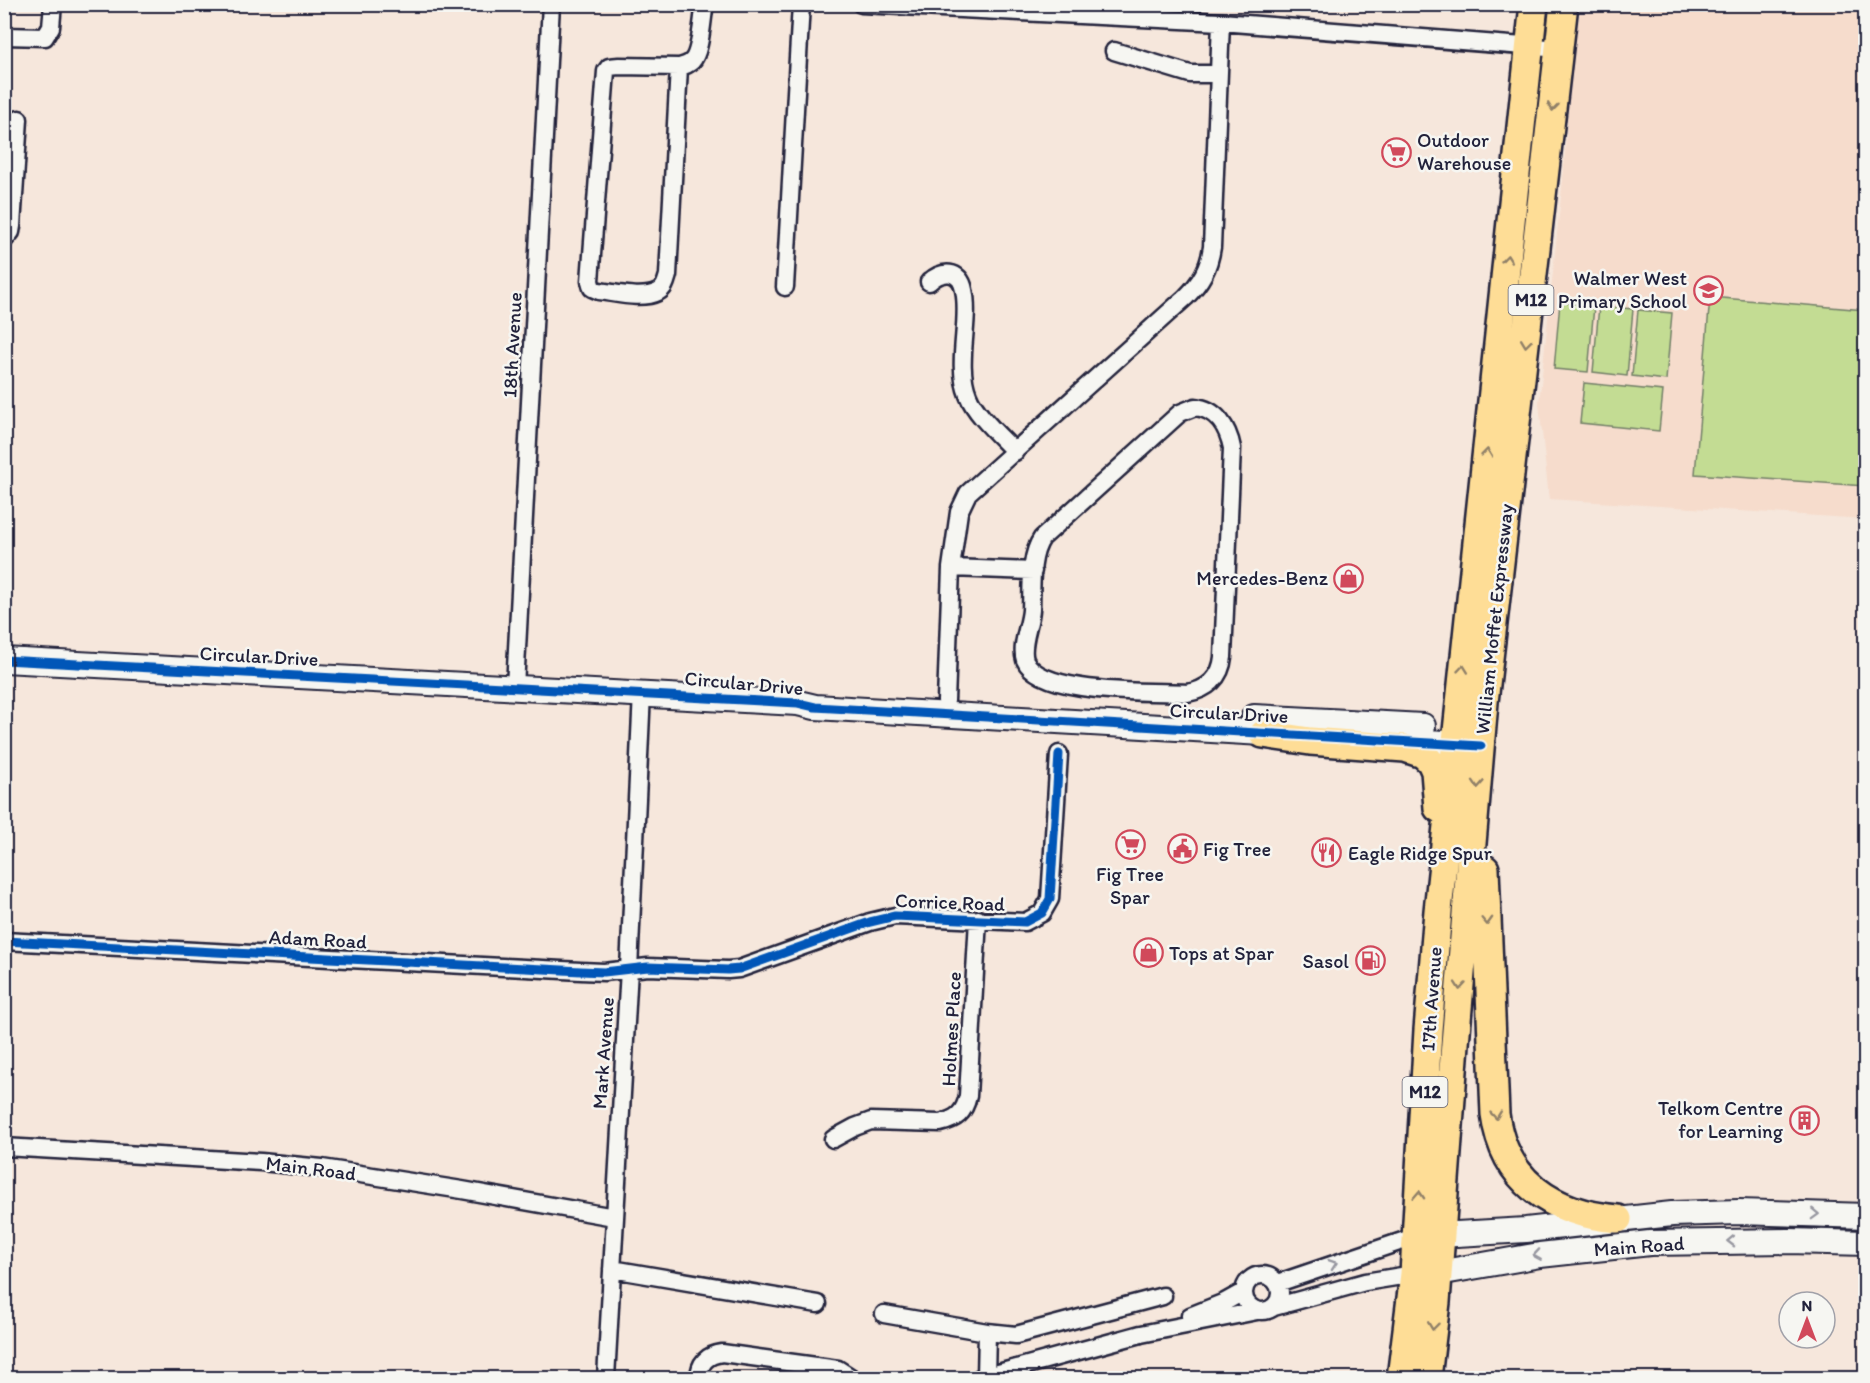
<svg xmlns="http://www.w3.org/2000/svg" width="1870" height="1383" font-family="Itim,sans-serif">
	<style>
		.built { fill: #f6dccc }
		.green { fill: #c3dc93; stroke: #727f67; stroke-width: 1.5 }
		.lines { fill: none; stroke-linecap: round; stroke-linejoin: round }
		.street-casing { stroke: #22223b; stroke-width: 21 }
		.secondary-casing { stroke: #22223b; stroke-width: 28 }
		.primary-casing { stroke: #22223b; stroke-width: 32 }
		.street { stroke: #f6f6f2; stroke-width: 16 }
		.secondary { stroke: #f6f6f2; stroke-width: 24 }
		.primary { stroke: #fedd96; stroke-width: 27 }
		.cycleway-casing { stroke: #f6f6f2; stroke-width: 13 }
		.cycleway { stroke: #0057b8; stroke-width: 9 }
		.oneway { stroke: #908068 }
		.oneway2 { stroke: #9797a0 }
		.labels { text-anchor: middle; stroke-width: 5; stroke-linejoin: round; paint-order: stroke }
		.shield { fill: #f6f6f2; stroke: #626272; stroke-width: 1.5 }
		.shield-label { font-size: 18px; font-weight: bold; fill: #22223b }
		.poi-label { font-size: 20px; fill: #22223b; stroke: #f6f6f2; text-anchor: start }
		.street-label { font-size: 20px; fill: #22223b; stroke: #f6f6f2 }
	</style>
	<rect width="100%" height="100%" fill="#f6e7dc"/>
	<filter id="ink" filterUnits="userSpaceOnUse"><feTurbulence type="fractalNoise" baseFrequency=".0167" numOctaves="2"/><feDisplacementMap in="SourceGraphic" scale="12" xChannelSelector="R" yChannelSelector="G"/><feConvolveMatrix kernelMatrix="1 2 1 2 8 2 1 2 1" color-interpolation-filters="sRGB"/></filter>
	<g filter="url(#ink)">
		<path class="built" d="M 1581,5 L 1865,5 L 1865,519 L 1549,499 L 1539,403 L 1563,178 L 1572,53 Z"/>
		<path class="green" d="M 1710,297 L 1865,310 L 1865,486 L 1695,474 Z
			M 1560,302 L 1594,306 L 1588,372 L 1554,369 Z
			M 1599,306 L 1633,309 L 1627,376 L 1593,372 Z
			M 1638,310 L 1672,313 L 1666,380 L 1632,376 Z
			M 1584,383 L 1663,391 L 1659,431 L 1580,423 Z"/>
		<g class="lines">
			<defs>
				<path id="street" d="M 861,4 L 1221,22 L 1560,49
					M 4,36 L 45,37 L 51,27 L 53,4
					M 1114,51 L 1190,74 L 1219,74
					M 679,67 L 668,275 C 666,282 665,288 658,292 C 642,300 616,293 599,291 L 592,288 L 590,281 L 606,71 L 609,67 L 619,66 L 679,67 C 684,66 688,65 692,61 C 701,52 702,18 705,4
					M 4,240 L 11,232 L 12,226 L 19,119
					M 929,282 C 942,270 960,269 964,290 C 971,321 955,363 968,395 C 975,414 1001,437 1015,452
					M 785,287 L 801,4
					M 1195,407 C 1217,409 1228,428 1232,448 L 1223,657 C 1221,678 1207,690 1187,693 C 1152,691 1040,696 1025,660 C 1020,646 1030,625 1031,610 C 1032,588 1029,557 1042,538 L 1180,413 Z
					M 951,568 L 1033,571
					M 515,687 L 551,4
					M 946,701 L 951,568 L 959,512 L 968,493 L 1186,297 C 1201,282 1209,268 1212,247 L 1221,22
					M 4,941 L 581,971 L 604,972 L 648,967 L 728,970 L 739,969 L 870,922 L 895,916 L 1025,922 L 1042,913 L 1050,899 L 1059,754
					M 833,1139 L 855,1127 L 871,1121 L 940,1123 C 957,1119 964,1113 968,1096 L 978,919
					M 4,1147 L 261,1162 L 322,1168 L 462,1190 L 614,1217
					M 612,1269 L 818,1304
					M1244 1293a18 18 0 1 1 36 0a18 18 0 1 1-36 0Z
					M 1278,1283 L 1417,1236
					M 1274,1307 L 1365,1282 L 1414,1274
					M 884,1314 L 987,1332 L 986,1377
					M 1190,1316 L 1225,1302 L 1243,1292
					M 987,1332 L 1016,1335 L 1163,1296
					M 606,1378 L 629,969 L 642,693
					M 699,1378 C 699,1363 707,1355 722,1353 L 838,1369 L 852,1378
					M 980,1378 L 1141,1334 L 1257,1311"/>
				<path id="secondary" d="M 4,660 L 798,703 L 815,707 L 1281,734
					M 1254,717 L 1423,726
					M 1396,740 L 1475,745
					M 1422,1236 L 1526,1230 L 1672,1214 L 1739,1212 L 1866,1216
					M 1420,1274 L 1438,1273 L 1540,1255 L 1650,1243 L 1789,1241 L 1866,1243"/>
				<path id="primary" d="M 1263,734 L 1310,741 L 1405,748 L 1423,754 L 1431,762 L 1435,771 L 1438,808
					M 1485,869 L 1495,1114 C 1504,1182 1553,1214 1618,1219
					M 1401,1378 L 1414,1274 L 1428,1030 L 1438,911 L 1534,4
					M 1427,1378 L 1436,1302 L 1455,1044 L 1484,702 L 1564,4"/>
			</defs>
			<use href="#street" class="street-casing"/>
			<use href="#secondary" class="secondary-casing"/>
			<use href="#primary" class="primary-casing"/>
			<use href="#street" class="street"/>
			<use href="#secondary" class="secondary"/>
			<use href="#primary" class="primary"/>
			<defs>
				<path id="cycleway" d="M 4,660 L 798,703 L 815,707 L 1481,746
					M 4,941 L 581,971 L 604,972 L 648,967 L 728,970 L 739,969 L 870,922 L 895,916 L 1025,922 L 1042,913 L 1050,899 L 1059,754"/>
			</defs>
			<use href="#cycleway" class="cycleway-casing"/>
			<use href="#cycleway" class="cycleway"/>
		</g>
		<defs><path id="oneway-chevron" d="M-2-3.5L2.5 0L-2 3.5" fill="none" stroke-width="1.6" stroke-linecap="round" stroke-linejoin="round" transform="scale(1.5)"/></defs>
		<g class="oneway">
			<use href="#oneway-chevron" transform="translate(1553 107) rotate(97)"/>
			<use href="#oneway-chevron" transform="translate(1507 259) rotate(-84)"/>
			<use href="#oneway-chevron" transform="translate(1526 343) rotate(97)"/>
			<use href="#oneway-chevron" transform="translate(1487 453) rotate(-84)"/>
			<use href="#oneway-chevron" transform="translate(1463 669) rotate(-84)"/>
			<use href="#oneway-chevron" transform="translate(1478 784) rotate(94)"/>
			<use href="#oneway-chevron" transform="translate(1487 921) rotate(88)"/>
			<use href="#oneway-chevron" transform="translate(1460 986) rotate(95)"/>
			<use href="#oneway-chevron" transform="translate(1496 1115) rotate(84)"/>
			<use href="#oneway-chevron" transform="translate(1419 1195) rotate(-87)"/>
			<use href="#oneway-chevron" transform="translate(1433 1326) rotate(97)"/>
		</g>
		<g class="oneway2">
			<use href="#oneway-chevron" transform="translate(1815 1214) rotate(2)"/>
			<use href="#oneway-chevron" transform="translate(1731 1241) rotate(179)"/>
			<use href="#oneway-chevron" transform="translate(1537 1255) rotate(171)"/>
			<use href="#oneway-chevron" transform="translate(1333 1264) rotate(-19)"/>
		</g>
	</g>
	<defs>
		<symbol id="supermarket-ring" viewBox="-11 -11 22 22"><circle r="9.5" fill="#f6f6f2" stroke="#d1495b" stroke-width="1.5"/><path d="M-6-5.5h2.5l.6 2H6L4.5 2H-2.5L-4.4-4H-6ZM-1.5 3.2a1.3 1.3 0 1 0 .1 0ZM3 3.2a1.3 1.3 0 1 0 .1 0Z" fill="#d1495b"/></symbol>
		<symbol id="school-ring" viewBox="-11 -11 22 22"><circle r="9.5" fill="#f6f6f2" stroke="#d1495b" stroke-width="1.5"/><path d="M0-5L7-2L0 1L-7-2ZM-4 1L0 2.5L4 1V4Q0 6-4 4Z" fill="#d1495b"/></symbol>
		<symbol id="shop-ring" viewBox="-11 -11 22 22"><circle r="9.5" fill="#f6f6f2" stroke="#d1495b" stroke-width="1.5"/><path d="M-5-2.5h2.3a2.7 3.5 0 0 1 5.4 0H5L5.5 6h-11ZM-1.5-2.5h3a1.5 2.3 0 0 0-3 0Z" fill="#d1495b"/></symbol>
		<symbol id="civic-ring" viewBox="-11 -11 22 22"><circle r="9.5" fill="#f6f6f2" stroke="#d1495b" stroke-width="1.5"/><path d="M-.6-6.5H3V-4.5H.6V-3L4-1V1h2V6H-6V1h2V-1L-.6-3ZM-1.2 2.5V6h2.4V2.5Z" fill="#d1495b"/></symbol>
		<symbol id="restaurant-ring" viewBox="-11 -11 22 22"><circle r="9.5" fill="#f6f6f2" stroke="#d1495b" stroke-width="1.5"/><path d="M-5-6h1v4h1v-4h1v4h1v-4h1v5L-1.5 .5V6h-2V.5L-5-1ZM5-6V6H3V1.5H1.5Q1.5-4 5-6Z" fill="#d1495b"/></symbol>
		<symbol id="fuel-ring" viewBox="-11 -11 22 22"><circle r="9.5" fill="#f6f6f2" stroke="#d1495b" stroke-width="1.5"/><path d="M-5.5-6h7V0h2V4h1.3V-2.5L3-4.5l.8-.8L6-3V5H2.5V1h-1V6h-7ZM-4.2-4.7v3.2H.2V-4.7Z" fill="#d1495b"/></symbol>
		<symbol id="building-ring" viewBox="-11 -11 22 22"><circle r="9.5" fill="#f6f6f2" stroke="#d1495b" stroke-width="1.5"/><path d="M-4-6H4V6H1V3H-1V6H-4ZM-2.5-4.3h1.7v1.8h-1.7ZM.8-4.3h1.7v1.8H.8ZM-2.5-1h1.7V.8h-1.7ZM.8-1h1.7V.8H.8Z" fill="#d1495b"/></symbol>
	</defs>
	<g fill-rule="evenodd">
		<use href="#supermarket-ring" x="1380" y="136" width="33" height="33"/>
		<use href="#school-ring" x="1692" y="274" width="33" height="33"/>
		<use href="#shop-ring" x="1332" y="562" width="33" height="33"/>
		<use href="#supermarket-ring" x="1114" y="828" width="33" height="33"/>
		<use href="#civic-ring" x="1166" y="832" width="33" height="33"/>
		<use href="#restaurant-ring" x="1310" y="836" width="33" height="33"/>
		<use href="#shop-ring" x="1132" y="936" width="33" height="33"/>
		<use href="#fuel-ring" x="1354" y="944" width="33" height="33"/>
		<use href="#building-ring" x="1788" y="1104" width="33" height="33"/>
	</g>
	<g class="labels">
		<g class="shield">
			<rect x="1508.5" y="285" width="45" height="30" rx="4.5"/>
			<rect x="1402.5" y="1077" width="45" height="30" rx="4.5"/>
		</g>
		<g class="shield-label">
			<text x="1531" y="306">M12</text>
			<text x="1425" y="1098">M12</text>
		</g>
		<g class="poi-label">
			<text x="1417" y="147">Outdoor<tspan x="1417" dy="23">Warehouse</tspan></text>
			<text x="1687" y="285" text-anchor="end">Walmer West<tspan x="1687" dy="23">Primary School</tspan></text>
			<text x="1328" y="585" text-anchor="end">Mercedes-Benz</text>
			<text x="1203" y="856">Fig Tree</text>
			<text x="1348" y="860">Eagle Ridge Spur</text>
			<text x="1130" y="881" text-anchor="middle">Fig Tree<tspan x="1130" dy="23">Spar</tspan></text>
			<text x="1169" y="960">Tops at Spar</text>
			<text x="1349" y="968" text-anchor="end">Sasol</text>
			<text x="1783" y="1115" text-anchor="end">Telkom Centre<tspan x="1783" dy="23">for Learning</tspan></text>
		</g>
		<g class="street-label">
			<text transform="translate(512 345) rotate(-87)" y="7">18th Avenue</text>
			<text transform="translate(1494 619) rotate(-84)" y="7">William Moffet Expressway</text>
			<text transform="translate(259 656) rotate(3)" y="7">Circular Drive</text>
			<text transform="translate(744 683) rotate(5)" y="7">Circular Drive</text>
			<text transform="translate(1229 713) rotate(3)" y="7">Circular Drive</text>
			<text transform="translate(950 902) rotate(2)" y="7">Corrice Road</text>
			<text transform="translate(318 939) rotate(3)" y="7">Adam Road</text>
			<text transform="translate(1431 999) rotate(-86)" y="7">17th Avenue</text>
			<text transform="translate(951 1029) rotate(-87)" y="7">Holmes Place</text>
			<text transform="translate(603 1053) rotate(-86)" y="7">Mark Avenue</text>
			<text transform="translate(311 1168) rotate(7)" y="7">Main Road</text>
			<text transform="translate(1639 1246) rotate(-4)" y="7">Main Road</text>
		</g>
	</g>
	<rect width="1870" height="1383" fill="none" stroke="#f6f6f2" stroke-width="24"/>
	<rect x="12" y="12" width="1846" height="1359" fill="none" stroke="#22223b" stroke-width="2" filter="url(#ink)"/>
	<g transform="translate(1807 1320)"><circle r="28" fill="#f6f6f2" stroke="#a1a1a9" stroke-width="1.5"/>
	<path d="M0-4.5L10 22L0 15L-10 22Z" fill="#d1495b"/>
	<text y="-9" font-size="16" font-weight="bold" text-anchor="middle" fill="#22223b">N</text>
	</g>
</svg>
